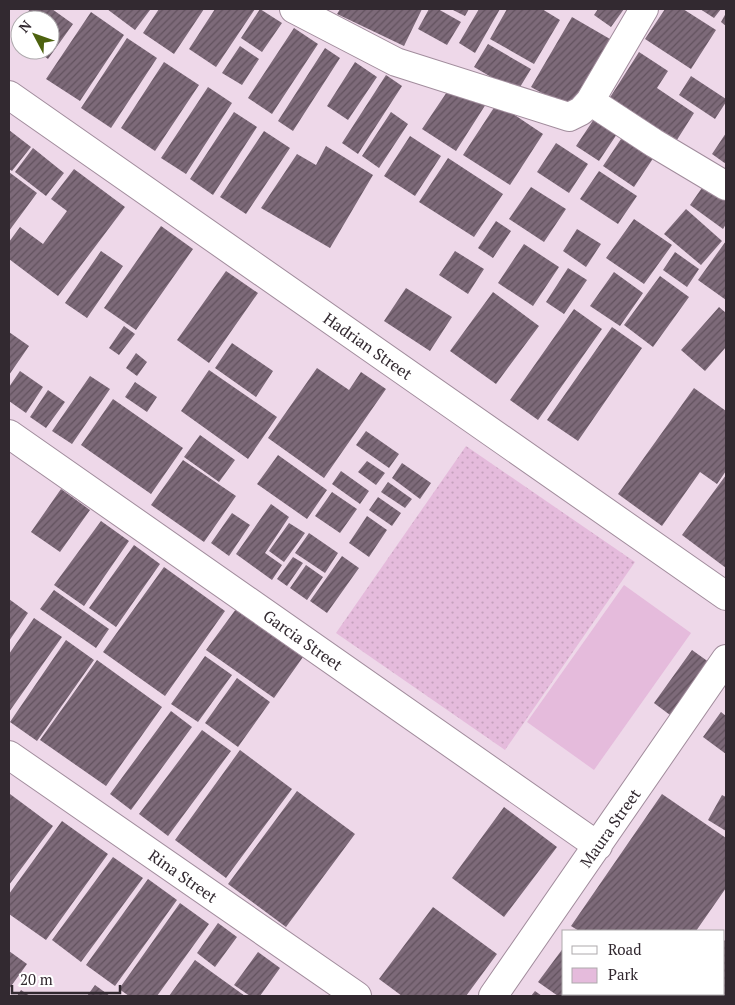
<svg xmlns="http://www.w3.org/2000/svg" width="735" height="1005" font-family="'PT Serif',serif">
	<style>
		.grass { fill: url(#grass-dots) }
		.park { fill: #e5bbdc }
		.building { fill: url(#building-hatch) }
		.lines { fill: none; stroke-linecap: round; stroke-linejoin: round }
		.minor-casing { stroke: #a18c9c; stroke-width: 30 }
		.minor { stroke: #fff; stroke-width: 28 }
		.labels { text-anchor: middle; stroke-width: 5; stroke-linejoin: round; paint-order: stroke }
		.street-label { font-size: 16px; fill: #322930; stroke: #fff }
	</style>
	<defs>
		<pattern id="grass-dots" width="8" height="8" patternUnits="userSpaceOnUse" patternTransform="scale(1.25)"><rect width="8" height="8" fill="#e5bbdc"/><path d="M2 2h.1M6 6h.1" fill="none" stroke="#c5a1bd" stroke-width="1.8" stroke-linecap="round"/></pattern>
		<pattern id="building-hatch" width="6" height="6" patternUnits="userSpaceOnUse" patternTransform="scale(1.25)"><rect width="6" height="6" fill="#7d6a79"/><path d="M-1 1l2-2M0 6l6-6M5 7l2-2" fill="none" stroke="#62525e"/></pattern>
	</defs>
	<rect width="100%" height="100%" fill="#eed8e9"/>
	<path class="grass" d="M 466,446 L 635,562 L 505,750 L 336,633 Z"/>
	<path class="park" d="M 624,585 L 691,633 L 594,770 L 527,722 Z"/>
	<path class="building" d="M 30,9 L 52,9 L 73,24 L 48,59 L 36,50 L 50,50 L 50,20 L 22,20 Z
		M 107,9 L 149,9 L 150,10 L 135,30 Z
		M 159,9 L 204,9 L 174,54 L 143,33 Z
		M 215,9 L 255,9 L 216,67 L 189,49 Z
		M 260,9 L 282,23 L 262,52 L 241,38 Z
		M 340,9 L 422,9 L 404,46 L 337,14 Z
		M 429,9 L 438,9 L 461,22 L 447,45 L 418,29 Z
		M 451,9 L 469,9 L 465,16 Z
		M 479,9 L 500,9 L 475,53 L 459,43 Z
		M 507,9 L 542,9 L 560,20 L 534,64 L 490,39 Z
		M 598,9 L 624,9 L 611,27 L 594,15 Z
		M 665,9 L 683,9 L 716,30 L 691,69 L 645,39 Z
		M 700,9 L 721,9 L 714,18 Z
		M 91,12 L 124,35 L 80,101 L 46,79 Z
		M 726,13 L 726,26 L 721,22 Z
		M 572,17 L 610,39 L 569,108 L 531,87 Z
		M 20,23 L 20,38 L 13,33 Z
		M 294,28 L 318,44 L 272,114 L 248,98 Z
		M 127,38 L 157,58 L 111,128 L 81,108 Z
		M 488,44 L 531,69 L 517,92 L 474,67 Z
		M 240,46 L 259,59 L 242,85 L 222,73 Z
		M 325,48 L 340,58 L 293,131 L 278,121 Z
		M 639,52 L 668,71 L 657,88 L 694,113 L 675,143 L 609,99 Z
		M 164,62 L 199,85 L 155,151 L 121,128 Z
		M 355,62 L 377,77 L 348,120 L 327,106 Z
		M 386,75 L 402,86 L 358,154 L 342,143 Z
		M 691,76 L 726,99 L 726,102 L 715,119 L 679,95 Z
		M 453,83 L 486,104 L 456,151 L 422,129 Z
		M 208,87 L 232,103 L 186,174 L 161,158 Z
		M 497,103 L 543,134 L 510,185 L 463,155 Z
		M 234,112 L 257,127 L 213,195 L 190,179 Z
		M 391,112 L 408,124 L 379,168 L 362,156 Z
		M 596,116 L 619,131 L 599,161 L 576,146 Z
		M 9,130 L 31,147 L 12,171 L 9,169 Z
		M 264,131 L 290,148 L 246,214 L 220,197 Z
		M 625,133 L 656,154 L 634,187 L 603,166 Z
		M 726,133 L 726,164 L 712,154 Z
		M 410,136 L 441,156 L 415,196 L 384,176 Z
		M 556,143 L 588,164 L 569,193 L 537,172 Z
		M 326,146 L 373,175 L 330,248 L 261,208 L 297,154 L 316,165 Z
		M 33,148 L 64,173 L 46,196 L 15,172 Z
		M 448,158 L 503,194 L 474,237 L 419,202 Z
		M 74,169 L 125,207 L 58,296 L 9,259 L 9,242 L 20,227 L 43,244 L 67,211 L 51,199 Z
		M 599,171 L 637,196 L 618,224 L 580,199 Z
		M 9,172 L 37,193 L 9,231 Z
		M 706,182 L 726,196 L 726,224 L 723,229 L 690,205 Z
		M 531,187 L 566,209 L 544,242 L 509,219 Z
		M 686,209 L 722,241 L 701,265 L 664,234 Z
		M 634,219 L 672,245 L 644,284 L 606,258 Z
		M 496,221 L 511,231 L 493,258 L 478,248 Z
		M 161,226 L 193,249 L 136,330 L 104,308 Z
		M 577,229 L 601,244 L 586,267 L 563,251 Z
		M 726,241 L 726,300 L 698,280 Z
		M 524,244 L 559,267 L 533,306 L 498,283 Z
		M 101,251 L 123,266 L 87,318 L 65,303 Z
		M 455,251 L 484,269 L 468,294 L 439,275 Z
		M 675,252 L 699,269 L 687,287 L 663,270 Z
		M 568,268 L 587,280 L 564,314 L 546,302 Z
		M 226,271 L 258,293 L 209,363 L 177,340 Z
		M 614,272 L 643,293 L 620,326 L 590,306 Z
		M 660,276 L 689,297 L 653,347 L 624,325 Z
		M 406,288 L 452,317 L 430,351 L 384,321 Z
		M 493,292 L 539,326 L 496,384 L 450,351 Z
		M 719,307 L 726,313 L 726,347 L 705,371 L 681,350 Z
		M 574,309 L 602,329 L 538,420 L 510,400 Z
		M 124,326 L 135,334 L 119,355 L 109,348 Z
		M 612,327 L 642,348 L 578,441 L 547,420 Z
		M 9,332 L 29,346 L 9,375 Z
		M 232,343 L 273,371 L 256,397 L 215,368 Z
		M 136,353 L 147,362 L 137,376 L 126,368 Z
		M 317,368 L 349,390 L 361,372 L 386,389 L 324,478 L 268,438 Z
		M 209,370 L 277,417 L 248,459 L 181,411 Z
		M 20,371 L 43,387 L 26,413 L 9,401 L 9,387 Z
		M 90,376 L 110,389 L 72,444 L 52,431 Z
		M 135,382 L 157,397 L 147,412 L 125,397 Z
		M 694,388 L 726,411 L 726,471 L 717,484 L 700,472 L 662,526 L 618,494 Z
		M 48,390 L 65,402 L 46,428 L 30,417 Z
		M 113,399 L 183,448 L 151,494 L 81,445 Z
		M 366,431 L 399,454 L 389,468 L 356,445 Z
		M 200,435 L 235,460 L 219,482 L 184,457 Z
		M 278,455 L 327,490 L 307,519 L 257,484 Z
		M 183,460 L 236,496 L 204,542 L 151,505 Z
		M 367,461 L 385,473 L 376,485 L 358,472 Z
		M 402,463 L 431,483 L 420,499 L 392,478 Z
		M 341,471 L 369,491 L 360,504 L 332,484 Z
		M 726,475 L 726,568 L 682,535 Z
		M 388,482 L 412,499 L 405,508 L 381,492 Z
		M 61,489 L 90,510 L 60,552 L 31,532 Z
		M 332,492 L 357,509 L 340,533 L 315,516 Z
		M 378,497 L 401,513 L 392,526 L 369,510 Z
		M 271,504 L 289,517 L 265,553 L 282,565 L 272,580 L 236,554 Z
		M 232,513 L 250,525 L 229,556 L 211,543 Z
		M 367,516 L 387,530 L 369,557 L 349,543 Z
		M 101,521 L 129,541 L 84,606 L 54,585 Z
		M 289,523 L 305,533 L 284,562 L 269,551 Z
		M 309,533 L 338,553 L 325,573 L 295,553 Z
		M 134,545 L 160,564 L 116,627 L 89,608 Z
		M 342,556 L 359,568 L 327,613 L 310,601 Z
		M 293,557 L 303,563 L 287,586 L 277,579 Z
		M 306,565 L 323,577 L 307,600 L 290,588 Z
		M 164,567 L 225,611 L 165,696 L 103,652 Z
		M 54,590 L 109,629 L 96,648 L 40,609 Z
		M 9,599 L 28,613 L 9,641 Z
		M 236,609 L 303,657 L 274,698 L 206,650 Z
		M 34,618 L 62,637 L 9,712 L 9,654 Z
		M 66,640 L 94,660 L 37,741 L 10,722 Z
		M 692,650 L 713,665 L 674,718 L 654,703 Z
		M 205,656 L 232,675 L 198,722 L 171,704 Z
		M 97,660 L 162,707 L 106,786 L 40,740 Z
		M 237,678 L 270,702 L 238,747 L 205,723 Z
		M 171,711 L 192,727 L 131,810 L 110,794 Z
		M 721,712 L 726,716 L 726,754 L 703,737 Z
		M 202,730 L 231,751 L 168,836 L 139,814 Z
		M 240,750 L 292,789 L 226,878 L 175,840 Z
		M 297,791 L 355,834 L 286,927 L 228,884 Z
		M 10,794 L 53,826 L 9,885 L 9,797 Z
		M 662,794 L 726,838 L 726,888 L 696,931 L 579,931 L 571,926 Z
		M 722,795 L 726,797 L 726,831 L 708,820 Z
		M 504,807 L 557,847 L 504,917 L 452,878 Z
		M 62,821 L 108,854 L 46,940 L 9,914 L 9,894 Z
		M 113,857 L 143,878 L 81,962 L 52,940 Z
		M 148,879 L 177,900 L 115,986 L 86,965 Z
		M 180,903 L 209,924 L 157,996 L 129,996 L 119,989 Z
		M 433,907 L 497,954 L 466,996 L 402,996 L 379,979 Z
		M 218,923 L 237,937 L 215,967 L 197,953 Z
		M 724,940 L 726,942 L 726,996 L 708,996 L 705,994 L 724,994 Z
		M 564,947 L 564,994 L 629,994 L 627,996 L 558,996 L 538,982 Z
		M 9,951 L 27,964 L 9,989 Z
		M 258,952 L 280,968 L 260,996 L 250,996 L 234,985 Z
		M 195,960 L 245,996 L 169,996 Z
		M 95,985 L 110,996 L 87,996 Z
		M 21,990 L 30,996 L 17,996 Z
		M 535,991 L 542,996 L 531,996 Z
		M 666,994 L 700,994 L 703,996 L 664,996 Z"/>
	<g class="lines">
		<defs>
			<path id="minor" d="M 294,9 L 396,62 L 569,117 L 581,111 L 590,101 L 644,9
				M 9,95 L 726,596
				M 590,101 L 654,143 L 726,186
				M 9,434 L 598,846
				M 9,755 L 357,996
				M 493,996 L 726,659"/>
		</defs>
		<use href="#minor" class="minor-casing"/>
		<use href="#minor" class="minor"/>
	</g>
	<g class="labels">
		<g class="street-label">
			<text transform="translate(368 346) rotate(35)" y="6">Hadrian Street</text>
			<text transform="translate(303 640) rotate(35)" y="6">Garcia Street</text>
			<text transform="translate(610 828) rotate(-55)" y="6">Maura Street</text>
			<text transform="translate(183 876) rotate(35)" y="6">Rina Street</text>
		</g>
	</g>
	<rect width="735" height="1005" fill="none" stroke="#322930" stroke-width="20"/>
	<rect x="562" y="930" width="162" height="65" fill="#ffffff" stroke="#ada9ac"/>
	<rect x="572" y="946" width="25" height="8" fill="#ffffff" stroke="#ada9ac"/>
	<text x="608" y="955" font-size="15" fill="#322930">Road</text>
	<rect x="572" y="968" width="25" height="15" fill="#e5bbdc" stroke="#ada9ac"/>
	<text x="608" y="980" font-size="15" fill="#322930">Park</text>
	<g transform="translate(35 35) rotate(311)"><circle r="24" fill="#ffffff" stroke="#ada9ac"/>
	<path d="M0-4L9 19L0 12L-9 19Z" fill="#4d620e"/>
	<text y="-8" font-size="14" font-weight="bold" text-anchor="middle" fill="#322930">N</text>
	</g>
	<path d="M12 985v8h108v-8" fill="none" stroke="#322930" stroke-width="2.5"/>
	<text x="20" y="985" font-size="15" fill="#322930" stroke="#ffffff" stroke-width="4" paint-order="stroke">20 m</text>
</svg>
